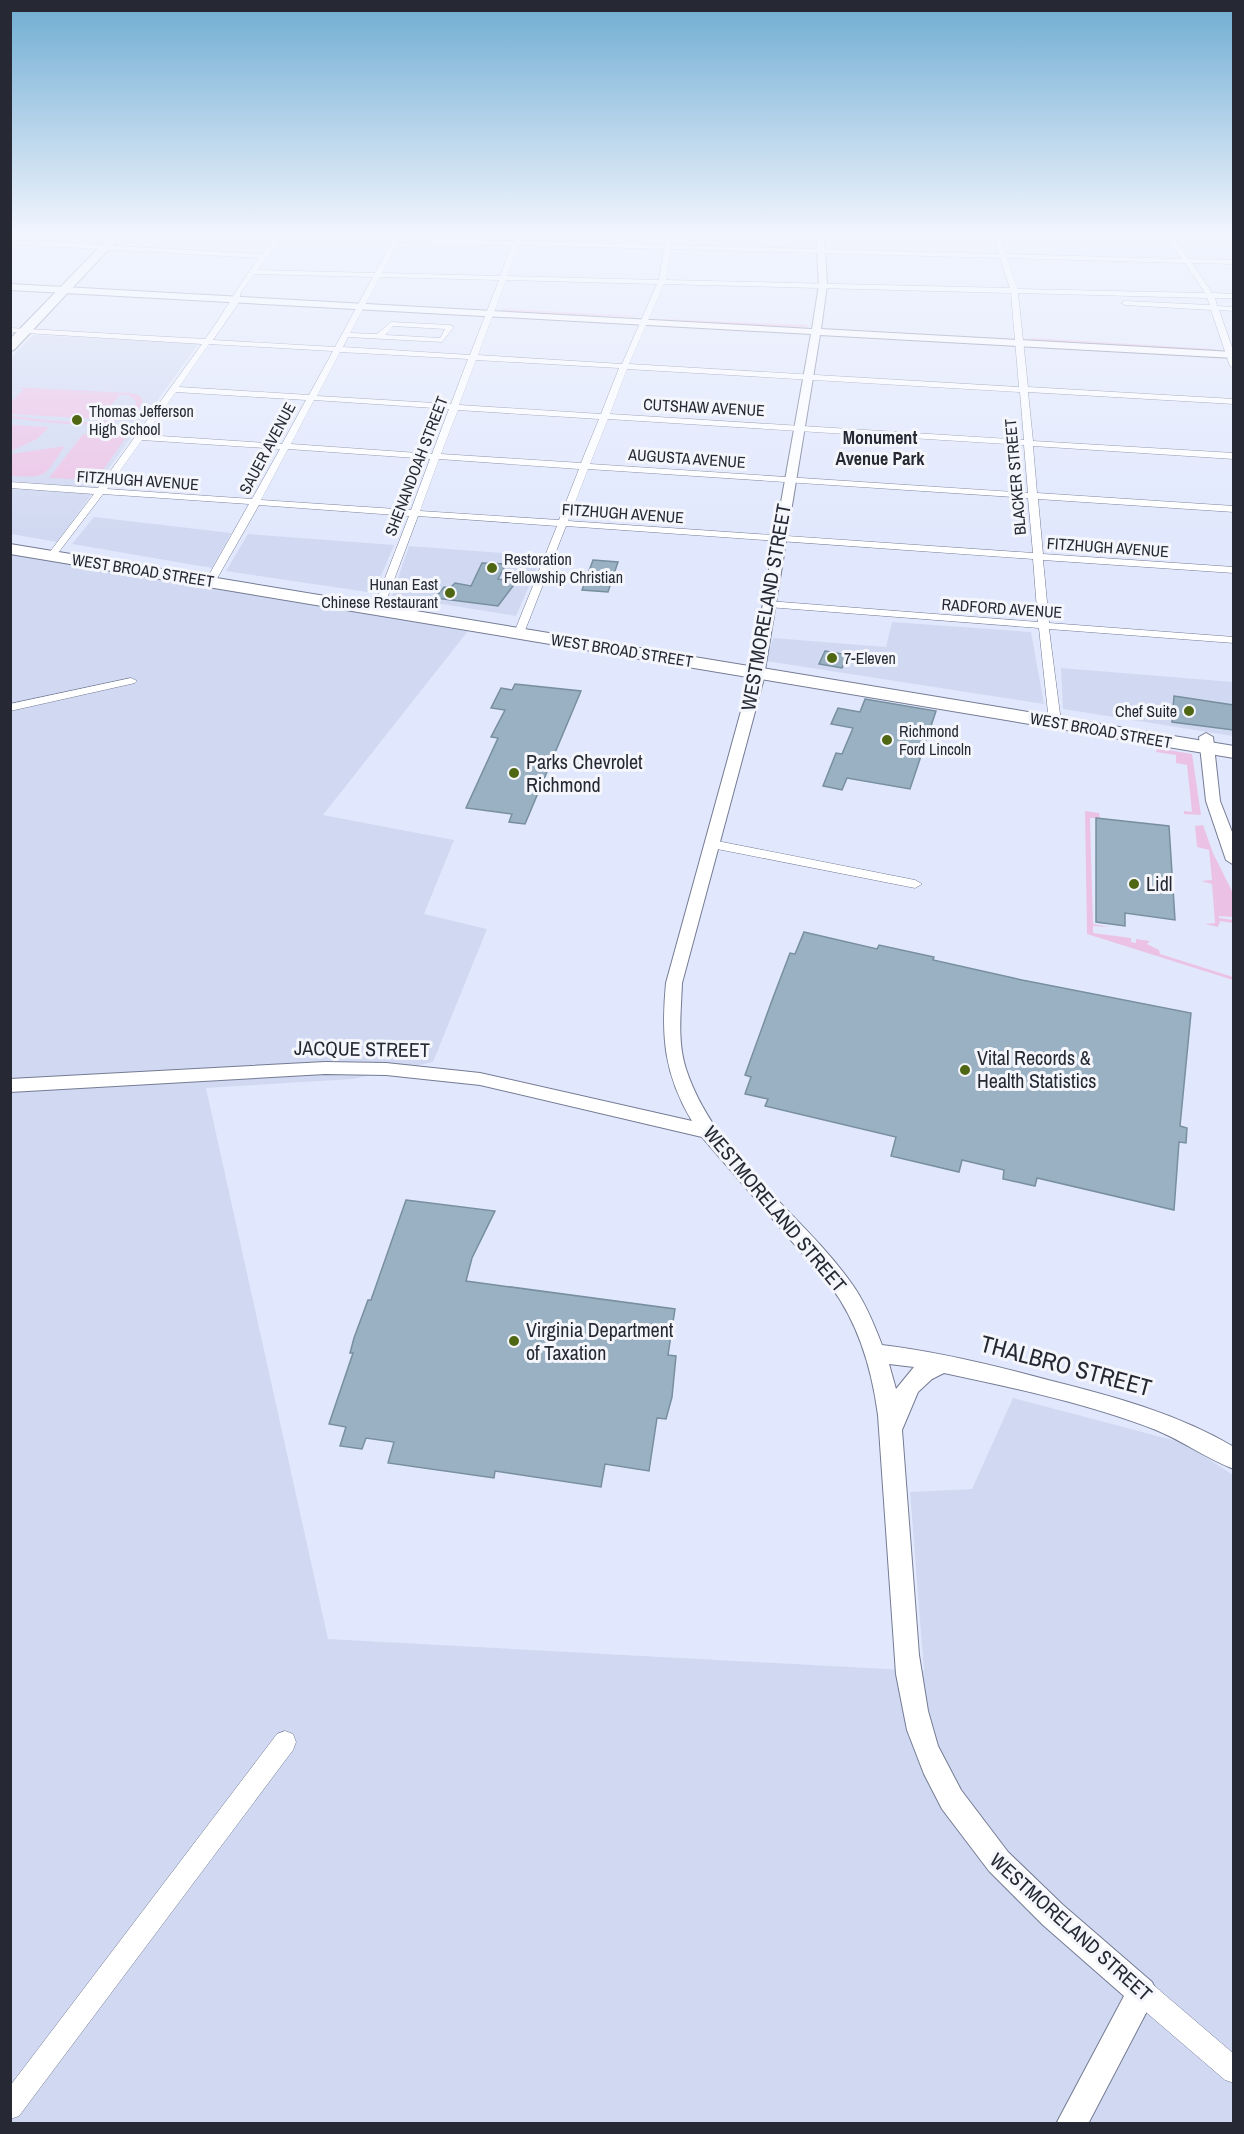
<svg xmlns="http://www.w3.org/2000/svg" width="1244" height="2134" font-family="'Archivo Narrow',sans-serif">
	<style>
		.built { fill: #d1d9f2 }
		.green { fill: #ebc2e5 }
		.building { fill: #9ab0c3; stroke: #788fa0; stroke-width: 1.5 }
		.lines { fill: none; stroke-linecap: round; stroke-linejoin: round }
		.minor-casing { stroke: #747b93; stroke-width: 1 }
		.tertiary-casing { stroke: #747b93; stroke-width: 2 }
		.primary-casing { stroke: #747b93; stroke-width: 2 }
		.minor { fill: #fff; fill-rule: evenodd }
		.tertiary { fill: #fff; fill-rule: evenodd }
		.primary { fill: #fff; fill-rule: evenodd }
		.poi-dot { fill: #4f6613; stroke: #f4f6fb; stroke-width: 2 }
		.labels { text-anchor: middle; stroke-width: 6; stroke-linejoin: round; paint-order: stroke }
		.far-street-label { font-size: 16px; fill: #262933; stroke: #f4f6fb }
		.far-poi-label { font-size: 16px; fill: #262933; stroke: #f4f6fb; text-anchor: start }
		.far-neighbourhood-label { font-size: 18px; font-weight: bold; fill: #262933; stroke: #f4f6fb }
		.street-label { font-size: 20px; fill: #262933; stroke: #f4f6fb }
		.poi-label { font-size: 20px; fill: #262933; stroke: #f4f6fb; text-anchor: start }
		.near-street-label { font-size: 24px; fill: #262933; stroke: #f4f6fb }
	</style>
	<rect width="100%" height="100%" fill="#e1e8fd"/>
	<path class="built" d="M 33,335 L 198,344 L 95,488 L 11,481 L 10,359 Z
		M 10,489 L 11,489 L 92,494 L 57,542 L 11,534 Z
		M 94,517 L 231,533 L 212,568 L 72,544 Z
		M 248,534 L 394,545 L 374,593 L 226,571 Z
		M 409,546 L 542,556 L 516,616 L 392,596 Z
		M 10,548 L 468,631 L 323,815 L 454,840 L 424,914 L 487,929 L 433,1062 L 353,1079 L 206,1088 L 328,1639 L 924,1671 L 910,1492 L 972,1489 L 1013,1398 L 1184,1443 L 1233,1475 L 1233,2123 L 11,2123 Z
		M 892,622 L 1031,632 L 1044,704 L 766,661 L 773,638 L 886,647 Z
		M 1061,668 L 1233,682 L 1233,736 L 1063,709 Z"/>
	<path class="green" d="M 503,309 L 636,316 L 637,317 L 500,312 Z
		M 663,319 L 806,325 L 809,327 L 758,327 L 659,320 Z
		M 826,329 L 1011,339 L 1010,340 Z
		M 1033,338 L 1214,349 L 1219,351 L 1029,340 Z
		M 11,387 L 130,393 L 139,395 L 143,400 C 131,438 40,421 11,418 L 11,416 C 35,418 132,435 136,401 L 129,395 L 28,389 L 120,395 L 99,419 L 11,414 L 11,402 L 24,389 Z
		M 11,425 L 49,427 L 37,439 L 11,451 Z
		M 83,434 L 127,436 L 96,480 L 49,478 Z
		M 65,446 C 44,476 49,478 11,476 L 11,454 Z
		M 1157,748 L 1192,754 L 1201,815 L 1184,814 L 1184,811 L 1192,812 L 1187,765 L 1176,763 L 1176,755 L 1156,752 Z
		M 1085,811 L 1099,813 L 1100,818 L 1090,818 L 1093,924 L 1110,927 L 1093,926 L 1093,933 L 1131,938 L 1131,942 L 1136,943 L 1136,939 L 1150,941 L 1147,944 L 1159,950 L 1160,954 L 1233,977 L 1233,980 L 1087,934 Z
		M 1203,825 L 1213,853 L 1233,893 L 1233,917 L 1219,916 L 1219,918 L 1233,920 L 1233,923 L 1220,921 L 1218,927 L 1205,924 L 1215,923 L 1212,884 L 1201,881 L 1212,880 L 1209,850 L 1197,847 L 1195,826 Z"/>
	<path class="building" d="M 593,560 L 618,562 L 608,592 L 582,590 Z
		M 482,563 L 506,564 L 498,579 L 516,582 L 498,606 L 435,598 L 444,587 L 450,588 L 455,583 L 471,586 Z
		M 825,651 L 848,655 L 842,668 L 819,664 Z
		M 515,684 L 581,691 L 525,824 L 509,822 L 512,814 L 466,808 L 498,738 L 491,737 L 505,710 L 491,708 L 501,688 L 512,690 Z
		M 1174,696 L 1233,705 L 1233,730 L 1172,722 Z
		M 865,699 L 936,711 L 910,789 L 847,778 L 842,790 L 823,786 L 836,753 L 842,754 L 853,728 L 831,724 L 838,708 L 860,712 Z
		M 1096,818 L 1169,826 L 1175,920 L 1125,913 L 1125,926 L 1096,922 Z
		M 804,932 L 877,949 L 879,945 L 934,957 L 933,960 L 1022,980 L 1191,1013 L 1180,1126 L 1187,1128 L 1186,1143 L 1179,1142 L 1174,1210 L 1037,1178 L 1035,1186 L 1003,1179 L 1004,1170 L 962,1160 L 959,1172 L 891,1156 L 896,1137 L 765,1106 L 768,1099 L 745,1094 L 751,1077 L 745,1075 L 771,1003 L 790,953 L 795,954 Z
		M 406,1200 L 495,1211 L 472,1258 L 466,1281 L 675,1309 L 668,1355 L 676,1356 L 672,1397 L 666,1419 L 657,1418 L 649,1471 L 605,1464 L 601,1487 L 495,1471 L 494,1478 L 388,1463 L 394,1442 L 366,1438 L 362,1449 L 340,1446 L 346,1427 L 329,1424 L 353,1353 L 350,1353 L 354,1338 L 368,1300 L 371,1300 Z"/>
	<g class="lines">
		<defs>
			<path id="minor" d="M 278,233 L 284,233 L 283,235 L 394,238 L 397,233 L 403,233 L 401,238 L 514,241 L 517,233 L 523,233 L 520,241 L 665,245 L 667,233 L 673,233 L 671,245 L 999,254 L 993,233 L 999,233 L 1006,254 L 1182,259 L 1165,233 L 1171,233 L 1189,259 L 1234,260 L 1234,264 L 1192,263 L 1212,293 L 1234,294 L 1234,298 L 1215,298 L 1217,306 L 1234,307 L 1234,311 L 1219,310 L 1234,353 L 1234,368 L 1230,366 L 1211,310 L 1125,305 L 1121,303 L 1125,301 L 1210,305 L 1207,298 L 1018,293 L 1028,387 L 1234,399 L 1234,404 L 1028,392 L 1033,441 L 1234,453 L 1234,459 L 1033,446 L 1037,493 L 1234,506 L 1234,512 L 1038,499 L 1043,554 L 1234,567 L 1234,573 L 1043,560 L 1049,623 L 1234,637 L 1234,643 L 1049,629 L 1061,722 L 1055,725 L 1049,722 L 1039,628 L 768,607 L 763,604 L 768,601 L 1038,622 L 1033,559 L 566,526 L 524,633 L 519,636 L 514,633 L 557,526 L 418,516 L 383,609 L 378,612 L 373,609 L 409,516 L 259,505 L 215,582 L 210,585 L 205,582 L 249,504 L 103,494 L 55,557 L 49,557 L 49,553 L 94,494 L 10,488 L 10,482 L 98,488 L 202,344 L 10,332 L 10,328 L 205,339 C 225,312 239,284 259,258 L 10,244 L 10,240 L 262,254 ZM 280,239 L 392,242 L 375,273 L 257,270 ZM 398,242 L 512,245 L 500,276 L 382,273 ZM 519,245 L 664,249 L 659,280 L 507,276 ZM 671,249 L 1000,258 L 1010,288 L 666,280 ZM 1007,258 L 1185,263 L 1205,293 L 1017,289 ZM 254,274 L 373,277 L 335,347 L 213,340 L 238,304 L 241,292 ZM 380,277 L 499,280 L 470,355 L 343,347 L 348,337 L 442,342 L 454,327 L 450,325 L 391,322 L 377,334 L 350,333 ZM 506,280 L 657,284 L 622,364 L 478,355 ZM 664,284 L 1011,293 L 1019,387 L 629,364 ZM 393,326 L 445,329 L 440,338 L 385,335 ZM 209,344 L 333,351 L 309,395 L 179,387 ZM 340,352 L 468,359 L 451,404 L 317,396 ZM 476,360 L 619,368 L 601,414 L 459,405 ZM 627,369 L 1020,392 L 1024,440 L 610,414 ZM 176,392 L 306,400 L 282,444 L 145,435 ZM 314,400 L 449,409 L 432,454 L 291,444 ZM 458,410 L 599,419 L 581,463 L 441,454 ZM 608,419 L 1024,445 L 1028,493 L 590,464 ZM 142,440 L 280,449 L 252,499 L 107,489 ZM 288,449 L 430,459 L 411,510 L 261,500 ZM 439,459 L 579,469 L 559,520 L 420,511 ZM 588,469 L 1028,498 L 1033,553 L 568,521 Z
				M 131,678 L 137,681 L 135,683 L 10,711 L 10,704 Z
				M 712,840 L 915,880 L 922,884 L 915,888 L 707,847 L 707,841 Z
				M 285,1731 L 293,1734 L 296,1742 L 293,1750 L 19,2116 L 10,2119 L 10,2086 L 277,1734 Z
				M 1142,1980 L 1151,1983 L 1234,2054 L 1234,2083 L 1225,2080 L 1133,2001 L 1130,1992 L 1133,1983 Z"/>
			<path id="tertiary" d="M 816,233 L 824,233 L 827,285 L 821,329 L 1234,352 L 1234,358 L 820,335 L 763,682 L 682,983 C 681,1012 677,1041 686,1069 C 715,1157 800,1211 852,1284 C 865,1302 874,1324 882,1345 C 939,1352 993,1365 1048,1380 C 1112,1396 1176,1413 1234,1447 L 1234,1469 C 1207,1459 1183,1441 1156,1430 C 1089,1404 1015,1388 944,1373 L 932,1379 L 918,1392 L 902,1430 L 919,1655 L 928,1711 L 938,1746 L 961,1790 L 1008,1852 L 1063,1905 L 1152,1982 L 1157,1992 L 1088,2124 L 1056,2124 L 1124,1996 L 1043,1925 L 989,1871 L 942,1809 L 924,1774 L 907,1730 L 896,1674 L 878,1415 C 872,1370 859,1325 832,1288 L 702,1137 L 480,1085 L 386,1075 L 325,1074 L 10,1092 L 10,1079 L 325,1062 L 386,1063 L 480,1073 L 692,1121 C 664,1074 661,1036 666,983 L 749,682 L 811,334 L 10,290 L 10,284 L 812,329 L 819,285 ZM 889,1364 L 914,1367 L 896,1389 Z
				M 1206,733 L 1213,737 L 1220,801 L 1234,837 L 1234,865 L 1226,860 L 1206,801 L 1199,737 Z"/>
			<path id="primary" d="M 113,233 L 124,233 L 14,350 L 10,351 L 10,339 Z
				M 10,544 L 1234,746 L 1234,758 L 10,554 Z"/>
		</defs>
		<use href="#minor" class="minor-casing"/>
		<use href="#tertiary" class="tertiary-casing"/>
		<use href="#primary" class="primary-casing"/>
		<use href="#minor" class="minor"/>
		<use href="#tertiary" class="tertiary"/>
		<use href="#primary" class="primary"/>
	</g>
	<linearGradient id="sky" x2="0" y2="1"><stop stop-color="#6eacd2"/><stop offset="0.44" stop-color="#f2f5fe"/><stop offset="1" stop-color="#f2f5fe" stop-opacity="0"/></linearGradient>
	<rect width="1244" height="531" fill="url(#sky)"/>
	<g class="poi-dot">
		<circle cx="77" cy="420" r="6"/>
		<circle cx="492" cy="568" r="6"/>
		<circle cx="450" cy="593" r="6"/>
		<circle cx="832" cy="658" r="6"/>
		<circle cx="1189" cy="711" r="6"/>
		<circle cx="887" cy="740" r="6"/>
		<circle cx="514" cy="773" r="6"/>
		<circle cx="1134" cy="884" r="6"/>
		<circle cx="965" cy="1070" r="6"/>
		<circle cx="514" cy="1341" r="6"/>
	</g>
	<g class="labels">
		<g class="far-street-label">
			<text transform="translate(704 407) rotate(3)" y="6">CUTSHAW AVENUE</text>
			<text transform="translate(267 448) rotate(-62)" y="6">SAUER AVENUE</text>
			<text transform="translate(687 458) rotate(4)" y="6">AUGUSTA AVENUE</text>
			<text transform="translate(416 466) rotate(-69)" y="6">SHENANDOAH STREET</text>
			<text transform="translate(1015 477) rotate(-95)" y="6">BLACKER STREET</text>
			<text transform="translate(138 480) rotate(4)" y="6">FITZHUGH AVENUE</text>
			<text transform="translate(623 513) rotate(4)" y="6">FITZHUGH AVENUE</text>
			<text transform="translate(1108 547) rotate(4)" y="6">FITZHUGH AVENUE</text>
			<text transform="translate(143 570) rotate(9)" y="6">WEST BROAD STREET</text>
			<text transform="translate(1002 608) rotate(4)" y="6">RADFORD AVENUE</text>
			<text transform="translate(622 650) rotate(9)" y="6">WEST BROAD STREET</text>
			<text transform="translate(1101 730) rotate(10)" y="6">WEST BROAD STREET</text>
		</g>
		<g class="far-poi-label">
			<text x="89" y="417">Thomas Jefferson<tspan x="89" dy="18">High School</tspan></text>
			<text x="504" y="565">Restoration<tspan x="504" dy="18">Fellowship Christian</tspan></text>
			<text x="438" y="590" text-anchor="end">Hunan East<tspan x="438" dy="18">Chinese Restaurant</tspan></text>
			<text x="844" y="664">7-Eleven</text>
			<text x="1177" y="717" text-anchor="end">Chef Suite</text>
			<text x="899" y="737">Richmond<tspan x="899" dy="18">Ford Lincoln</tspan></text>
		</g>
		<g class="far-neighbourhood-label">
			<text x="880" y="444">Monument<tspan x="880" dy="21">Avenue Park</tspan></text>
		</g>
		<g class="street-label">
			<text transform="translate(766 607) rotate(-80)" y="7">WESTMORELAND STREET</text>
			<text transform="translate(362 1049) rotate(1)" y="7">JACQUE STREET</text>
			<text transform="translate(775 1209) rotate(50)" y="7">WESTMORELAND STREET</text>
			<text transform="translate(1071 1927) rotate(42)" y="7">WESTMORELAND STREET</text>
		</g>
		<g class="poi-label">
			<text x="526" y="769">Parks Chevrolet<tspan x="526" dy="23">Richmond</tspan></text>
			<text x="1146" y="891">Lidl</text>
			<text x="977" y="1065">Vital Records &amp;<tspan x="977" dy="23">Health Statistics</tspan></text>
			<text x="526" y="1337">Virginia Department<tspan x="526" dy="23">of Taxation</tspan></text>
		</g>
		<g class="near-street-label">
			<text transform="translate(1066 1366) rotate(15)" y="8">THALBRO STREET</text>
		</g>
	</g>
	<rect width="1244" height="2134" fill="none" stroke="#262933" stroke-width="24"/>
</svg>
